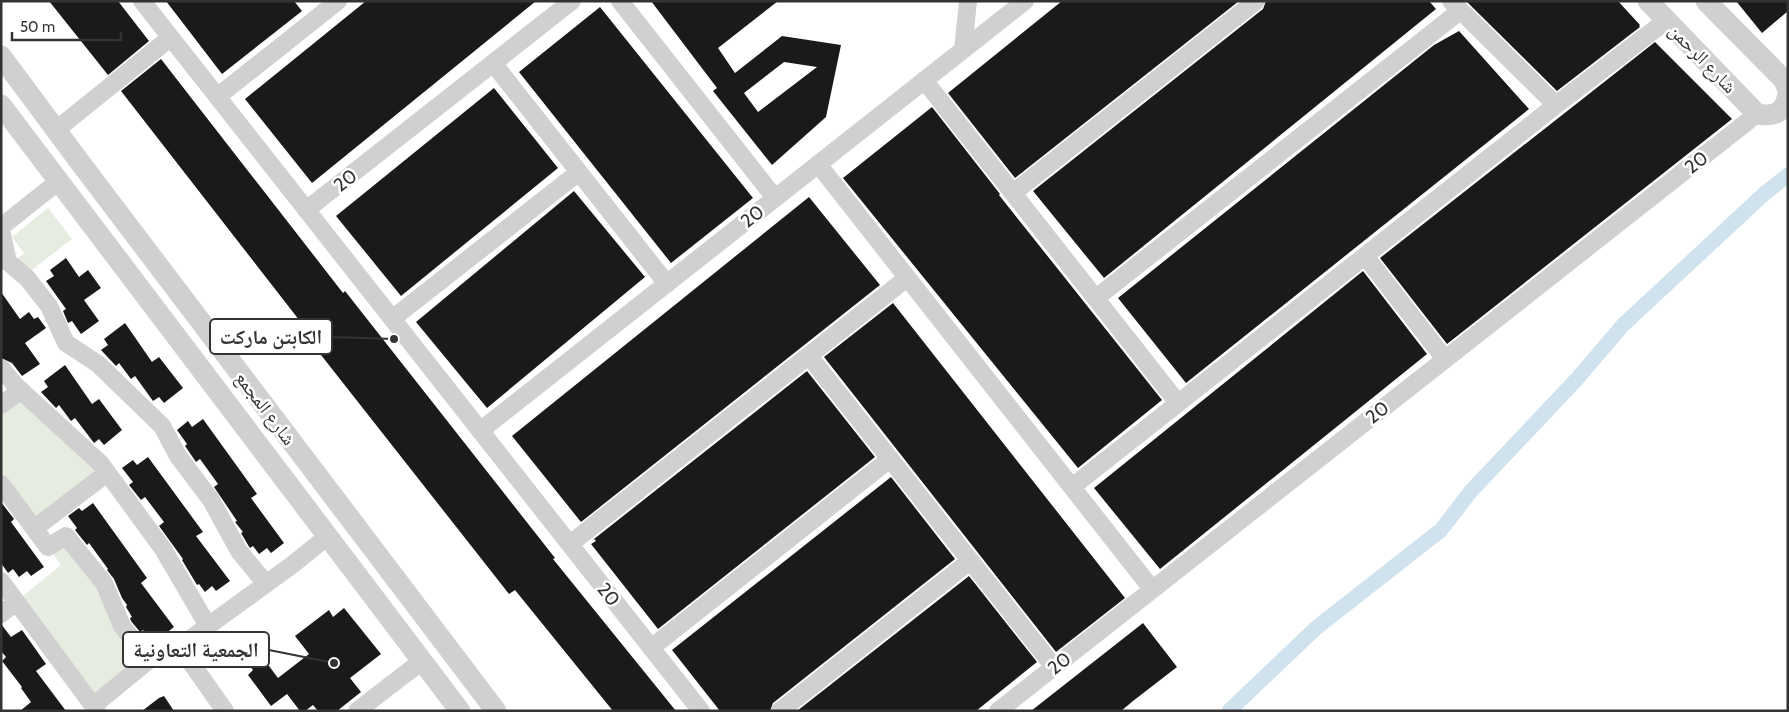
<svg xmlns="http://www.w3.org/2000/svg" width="1789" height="712" font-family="Cabin,'Noto Naskh Arabic',sans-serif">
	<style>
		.green { fill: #e6ecdf }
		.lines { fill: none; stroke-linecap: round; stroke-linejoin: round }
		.canal { stroke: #cfe2ee; stroke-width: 15 }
		.building { fill: #1a1a1a; fill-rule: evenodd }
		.minor { stroke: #d0d0d0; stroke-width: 18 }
		.tertiary { stroke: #d0d0d0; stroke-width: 21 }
		.labels { text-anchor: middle; stroke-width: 5; stroke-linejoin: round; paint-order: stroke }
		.street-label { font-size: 19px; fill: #333; stroke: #fff }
		.leader { fill: none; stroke: #333; stroke-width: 2 }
		.callout-dot { fill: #333; stroke: #fff; stroke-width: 2 }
		.callout { fill: #fff; stroke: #333; stroke-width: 2 }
		.callout-label { font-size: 20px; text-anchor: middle; font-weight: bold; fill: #333 }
	</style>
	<rect width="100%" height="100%" fill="#fff"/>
	<path class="green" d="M 48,208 L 72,239 L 25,275 L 14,261 L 24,253 L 12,237 Z
		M 21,390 L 107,473 L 35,528 L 1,484 L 1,405 Z
		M 66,536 L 149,660 L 93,706 L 16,602 L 61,565 L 48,547 Z"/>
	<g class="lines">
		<path class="canal" d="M 1229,711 L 1316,628 L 1441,530 L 1471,491 L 1576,380 L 1623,325 L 1764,194 L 1788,175"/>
	</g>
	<path class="building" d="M 49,1 L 118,1 L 149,41 L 108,75 Z
		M 166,1 L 294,1 L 302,11 L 222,74 Z
		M 366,1 L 536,1 L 312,183 L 245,99 Z
		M 651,1 L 778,1 L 718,48 L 735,73 L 782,36 L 841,45 L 826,117 L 772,165 L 713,91 L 717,88 ZM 784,62 L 817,67 L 758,112 L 744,93 Z
		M 1062,1 L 1239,1 L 1015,178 L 948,93 Z
		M 1266,1 L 1429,1 L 1436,9 L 1104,278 L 1033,191 L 1263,9 Z
		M 1466,1 L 1618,1 L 1640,25 L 1639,26 L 1640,27 L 1557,91 Z
		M 1736,1 L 1788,1 L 1788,11 L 1762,33 Z
		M 600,7 L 753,198 L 671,263 L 519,72 Z
		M 1459,31 L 1529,109 L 1186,383 L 1118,298 L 1434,45 Z
		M 1655,42 L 1732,119 L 1447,344 L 1380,258 Z
		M 161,59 L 343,293 L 345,291 L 555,558 L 553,559 L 676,711 L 613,711 L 515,590 L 509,594 L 299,327 L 303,325 L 121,91 Z
		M 494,88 L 558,168 L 401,296 L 336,216 Z
		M 932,107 L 1000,194 L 999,195 L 1162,400 L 1078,468 L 843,178 Z
		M 574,191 L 645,277 L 487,408 L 416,322 Z
		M 809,197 L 880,285 L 581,522 L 512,436 Z
		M 66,258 L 79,277 L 88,270 L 101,288 L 84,300 L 99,321 L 81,334 L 72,321 L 68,323 L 63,311 L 66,309 L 46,281 L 54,276 L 50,270 Z
		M 1363,271 L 1427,354 L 1160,569 L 1094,488 Z
		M 1,292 L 20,319 L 29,312 L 34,319 L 38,317 L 46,328 L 25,343 L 40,364 L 22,376 L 12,363 L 1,358 Z
		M 893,303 L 1125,598 L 1056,652 L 824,357 Z
		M 125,323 L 152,362 L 159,357 L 183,388 L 164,403 L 159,397 L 153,401 L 135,376 L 131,379 L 119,363 L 116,366 L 101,350 L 108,345 L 104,339 Z
		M 65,365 L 92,404 L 99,399 L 122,430 L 104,445 L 99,439 L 94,443 L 75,418 L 71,421 L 59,405 L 56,408 L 41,392 L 48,387 L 44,381 Z
		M 807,371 L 875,457 L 658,629 L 591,544 L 596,541 L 594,539 Z
		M 203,419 L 257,494 L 251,498 L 284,543 L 271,553 L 267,548 L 259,554 L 253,546 L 250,548 L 248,545 L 241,533 L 243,532 L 235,522 L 237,521 L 214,487 L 218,484 L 200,459 L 196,462 L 185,446 L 187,444 L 177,430 L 188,421 L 192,427 Z
		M 148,457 L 203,532 L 196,536 L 230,581 L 216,591 L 212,586 L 205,592 L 199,584 L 197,585 L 182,560 L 183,559 L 159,526 L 164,522 L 145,497 L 141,500 L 129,485 L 133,482 L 122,468 L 133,460 L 137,465 Z
		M 891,477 L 955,559 L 773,703 L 770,711 L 720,711 L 672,650 Z
		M 1,502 L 14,519 L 11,522 L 44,567 L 31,576 L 27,571 L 19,577 L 13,569 L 8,573 L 1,563 Z
		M 93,503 L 147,578 L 141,583 L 174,627 L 161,637 L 157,632 L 149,638 L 143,630 L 140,632 L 131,621 L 130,618 L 132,617 L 126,607 L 127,605 L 122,598 L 114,579 L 107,570 L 108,569 L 89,543 L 87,545 L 75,530 L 77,528 L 68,516 L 79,508 L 82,511 Z
		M 969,576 L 1037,662 L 976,711 L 797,711 Z
		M 344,608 L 381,654 L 350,678 L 361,692 L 337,711 L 318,711 L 313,705 L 305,711 L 300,711 L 287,694 L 271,706 L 248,675 L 253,670 L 242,655 L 254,646 L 278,678 L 309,654 L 295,636 L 329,610 L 333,617 Z
		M 1143,623 L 1177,667 L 1133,701 L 1121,711 L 1031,711 Z
		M 1,624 L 11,637 L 22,630 L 46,664 L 36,671 L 66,711 L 20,711 L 31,702 L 21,688 L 22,687 L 2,661 L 6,657 L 1,651 Z
		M 164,696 L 174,711 L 142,711 L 159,698 Z"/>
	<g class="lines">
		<path class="minor" d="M 142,1 L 701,711
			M 620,1 L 775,198
			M 1451,1 L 1556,105
			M 963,50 L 968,1
			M 493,63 L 667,284
			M 924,80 L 1178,403
			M 217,97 L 338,1
			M 56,130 L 170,38
			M 818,164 L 1152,589
			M 1013,193 L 1256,1
			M 306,210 L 572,1
			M 1,227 L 59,181
			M 1,230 L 8,262 L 27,278 L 49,306 L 66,343 L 98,364 L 162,426 L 178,456 L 211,500 L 239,551 L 266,584
			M 1365,256 L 1445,359
			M 1096,298 L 1460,11
			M 392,319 L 579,172
			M 809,356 L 1054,667
			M 1,368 L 16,386 L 101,464 L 163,549 L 208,626 L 186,646 L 149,660 L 122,626 L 104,583 L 66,536 L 48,547 L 1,484
			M 1,405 L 21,390
			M 480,431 L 1025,1
			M 1072,487 L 1556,105 L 1667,20
			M 35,528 L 107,473
			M 570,544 L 907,278
			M 1,581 L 97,711
			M 1,614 L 16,602
			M 651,648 L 890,459
			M 93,706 L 149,660
			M 225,711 L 187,657 L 186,646 L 193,637 L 292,565 L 328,536
			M 357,711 L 422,661
			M 780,711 L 970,561
			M 998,711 L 1757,114"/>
		<path class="tertiary" d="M 1648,1 L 1757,114 C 1774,117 1785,113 1788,94
			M 1706,1 L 1784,80 L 1788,90
			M 1,56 L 82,165 L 496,711
			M 1,105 L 460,711"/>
	</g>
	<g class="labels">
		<g class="street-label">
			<text transform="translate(1703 58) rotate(46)" y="7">شارع الرحمن</text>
			<text transform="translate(1696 162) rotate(-38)" y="7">20</text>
			<text transform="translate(345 180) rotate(-38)" y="7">20</text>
			<text transform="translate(752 216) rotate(-38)" y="7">20</text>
			<text transform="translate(266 408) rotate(53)" y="7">شارع المجمع</text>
			<text transform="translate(1377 412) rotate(-38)" y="7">20</text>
			<text transform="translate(609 594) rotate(52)" y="7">20</text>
			<text transform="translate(1059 663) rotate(-38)" y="7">20</text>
		</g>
	</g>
	<path class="leader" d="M394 339L332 337M334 663L269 650"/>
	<g class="callout-dot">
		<circle cx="394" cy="339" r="5"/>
		<circle cx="334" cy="663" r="5"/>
	</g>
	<g class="callout">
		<rect x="210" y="319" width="122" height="35" rx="5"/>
		<rect x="123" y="632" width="146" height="35" rx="5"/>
	</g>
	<g class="callout-label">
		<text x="271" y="344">الكابتن ماركت</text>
		<text x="196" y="657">الجمعية التعاونية</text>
	</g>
	<rect width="1789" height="712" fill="none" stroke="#333333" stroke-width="5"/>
	<path d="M12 32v8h109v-8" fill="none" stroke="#333333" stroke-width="2.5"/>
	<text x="20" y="32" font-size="15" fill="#333333" stroke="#ffffff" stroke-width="4" paint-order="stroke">50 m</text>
</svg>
